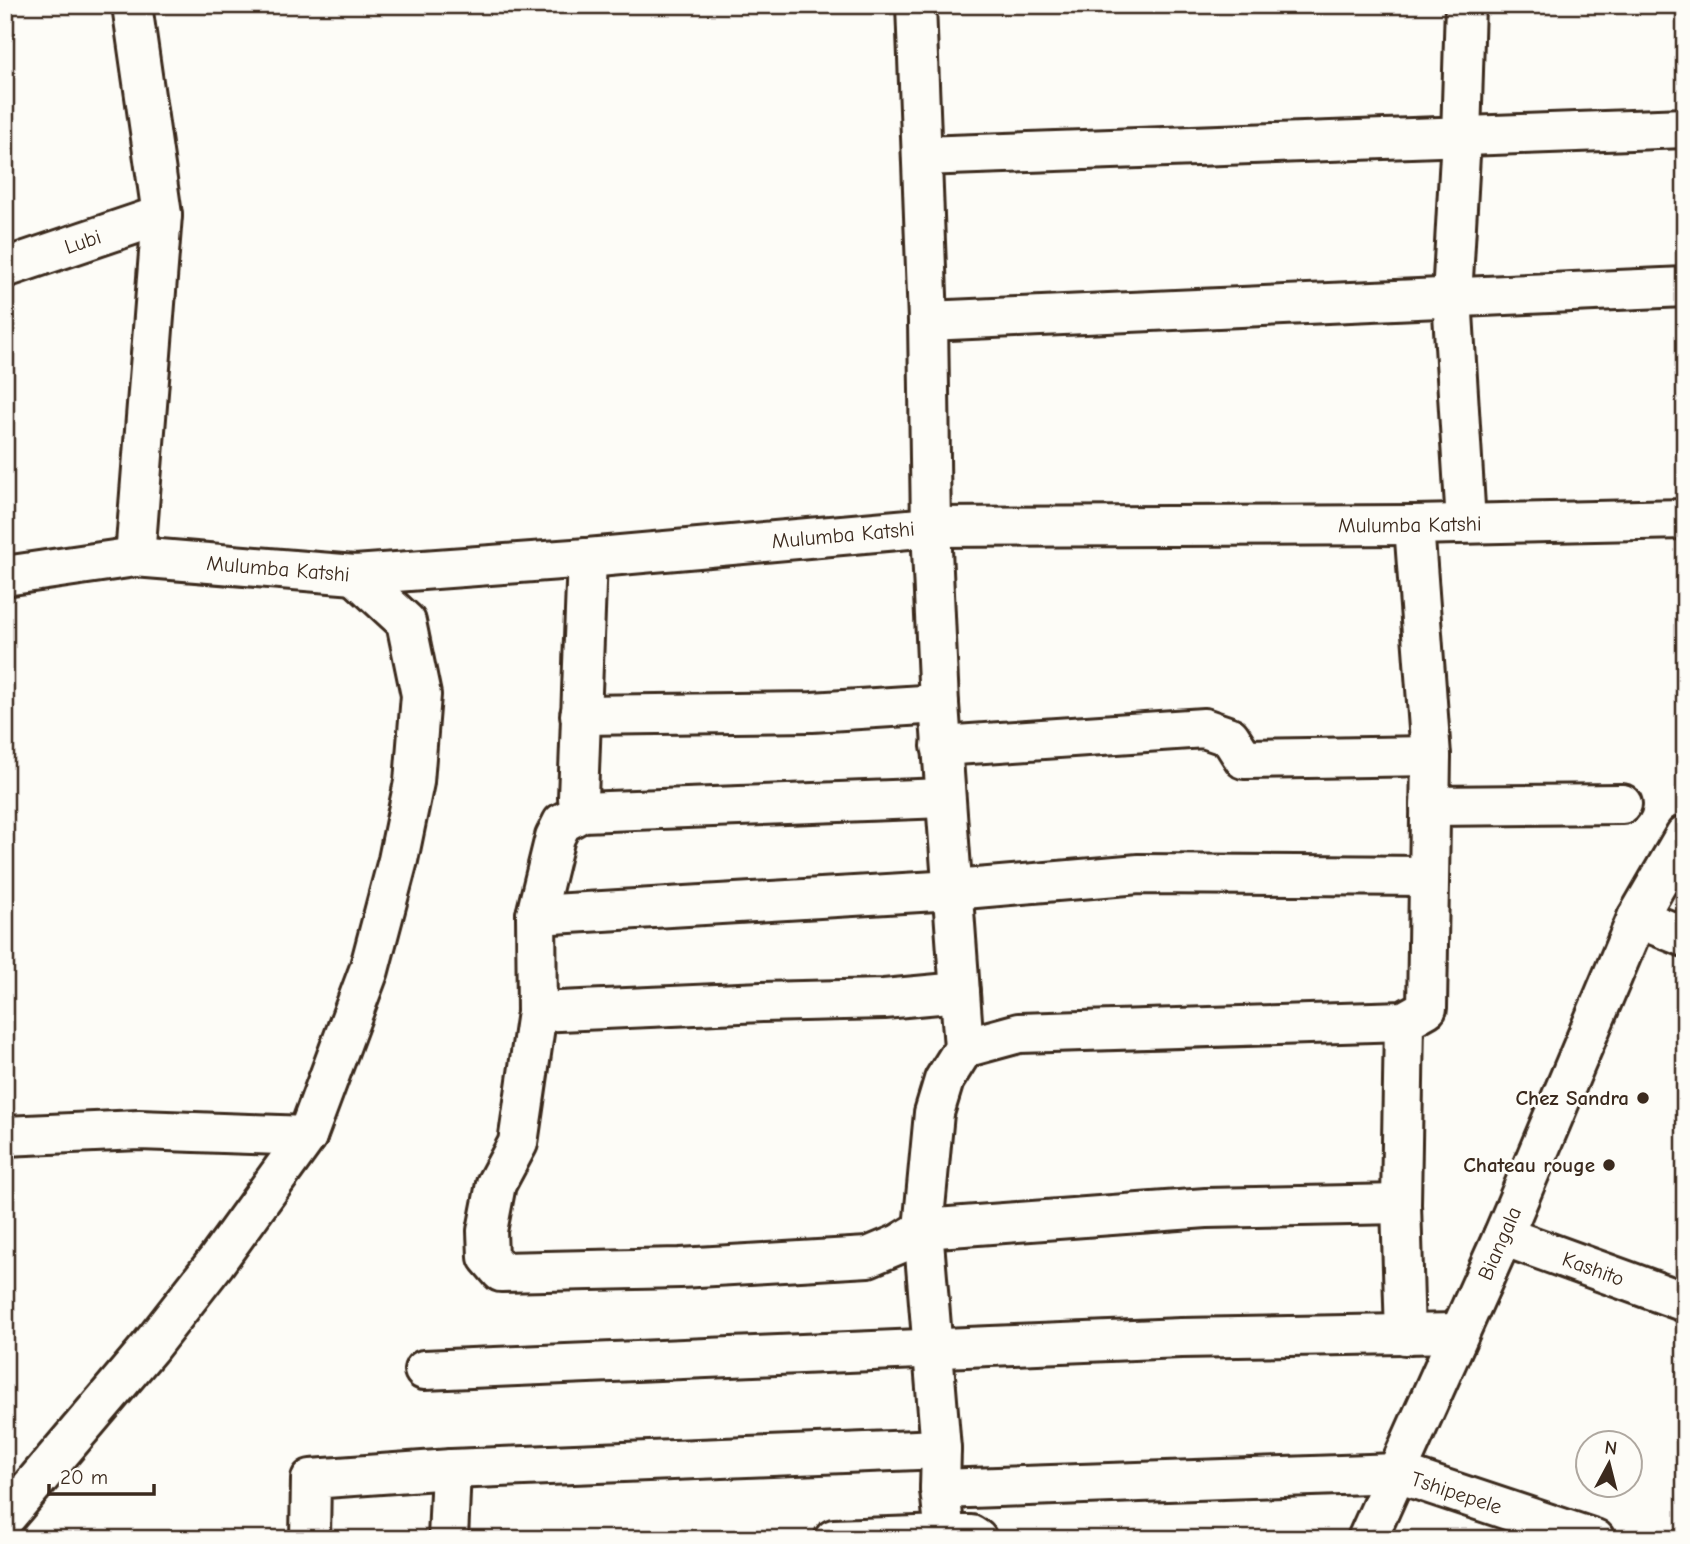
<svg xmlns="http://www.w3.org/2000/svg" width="1690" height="1544" font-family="'Comic Neue',sans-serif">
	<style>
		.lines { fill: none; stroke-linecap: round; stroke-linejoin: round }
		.minor-casing { stroke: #3b2a1e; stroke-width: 44 }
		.minor { stroke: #fdfcf7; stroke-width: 38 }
		.poi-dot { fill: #3b2a1e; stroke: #fdfcf7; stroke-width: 2.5 }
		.labels { text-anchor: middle; stroke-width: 6; stroke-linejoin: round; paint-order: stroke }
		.street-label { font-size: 21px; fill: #3b2a1e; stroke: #fdfcf7 }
		.poi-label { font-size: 21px; font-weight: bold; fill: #3b2a1e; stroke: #fdfcf7; text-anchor: end }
	</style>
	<rect width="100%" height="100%" fill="#fdfcf7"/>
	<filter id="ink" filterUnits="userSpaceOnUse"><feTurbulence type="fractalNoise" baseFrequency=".0143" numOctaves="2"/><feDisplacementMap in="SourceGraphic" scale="14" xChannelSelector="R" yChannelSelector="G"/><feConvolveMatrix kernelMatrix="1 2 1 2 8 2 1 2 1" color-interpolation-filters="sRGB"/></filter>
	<g filter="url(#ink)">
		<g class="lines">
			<defs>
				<g id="minor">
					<path d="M 132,5 L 162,215 L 135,557"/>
					<path d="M 916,5 L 928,321 L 931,527 L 939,704 L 964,1048 L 944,1080 L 934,1113 L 923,1229 L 941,1449 L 940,1489 L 945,1535 L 971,1535 L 977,1539"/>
					<path d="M 1465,5 L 1461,137 L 1452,297 L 1466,523"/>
					<path d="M 922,156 L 1685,128"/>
					<path id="s1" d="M 5,268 L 162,215"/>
					<path d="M 928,321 L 1685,287"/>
					<path id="s2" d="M 5,576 L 135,557 L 355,575 L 587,558 L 931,527 L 1414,525 L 1685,519"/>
					<path d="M 580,715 L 812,712 L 939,704"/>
					<path d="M 941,746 L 1204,728 L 1230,737 L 1244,759 L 1431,756"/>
					<path d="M 944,798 L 582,812 L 562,823 L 555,837 L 536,915 L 537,1012 L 518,1143 L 496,1184 L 487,1231 L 488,1257 L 501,1272 L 680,1268 L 868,1257 L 899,1244 L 923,1229 L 1206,1208 L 1401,1204"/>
					<path d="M 1430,806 L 1622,804"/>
					<path d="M 582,812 L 578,798 L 587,558"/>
					<path d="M 536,915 L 953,890 L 1139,874 L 1429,876"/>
					<path d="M 1637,918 L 1685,937"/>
					<path d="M 537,1012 L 762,1002 L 884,999 L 960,992"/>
					<path d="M 1404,1021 L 1401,1204 L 1405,1335"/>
					<path d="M 964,1048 L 1019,1033 L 1404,1021 L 1427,1008 L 1431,756 L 1414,525"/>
					<path d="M 5,1136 L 139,1130 L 307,1136"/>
					<path id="s3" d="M 1503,1236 L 1685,1302"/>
					<path d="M 424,1370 L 1181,1338 L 1459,1333"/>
					<path id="s4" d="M 940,1489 L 1397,1473 L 1595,1539"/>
					<path d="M 5,1518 L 149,1348 L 216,1262 L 307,1136 L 369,970 L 398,860 L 414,782 L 421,695 L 406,622 L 355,575"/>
					<path d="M 310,1539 L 311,1479 L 451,1469 L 941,1449"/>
					<path d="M 448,1539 L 451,1469"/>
					<path d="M 834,1539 L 945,1535"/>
					<path id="s5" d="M 1367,1539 L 1503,1236 L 1637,918 L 1685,835"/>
				</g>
			</defs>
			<use href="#minor" class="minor-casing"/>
			<use href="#minor" class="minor"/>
		</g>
	</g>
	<g class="poi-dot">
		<circle cx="1643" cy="1098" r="7"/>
		<circle cx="1609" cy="1165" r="7"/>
	</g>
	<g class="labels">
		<g class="street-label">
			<text dy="7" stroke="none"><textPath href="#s1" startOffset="82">Lubi</textPath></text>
			<text dy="7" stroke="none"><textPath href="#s2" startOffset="1409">Mulumba Katshi</textPath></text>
			<text dy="7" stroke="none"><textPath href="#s2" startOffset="842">Mulumba Katshi</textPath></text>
			<text dy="7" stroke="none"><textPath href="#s2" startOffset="275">Mulumba Katshi</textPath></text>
			<text dy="7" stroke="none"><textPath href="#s5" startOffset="324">Biangala</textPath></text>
			<text dy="7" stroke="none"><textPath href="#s3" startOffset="96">Kashito</textPath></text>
			<text dy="7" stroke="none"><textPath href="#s4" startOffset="520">Tshipepele</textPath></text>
		</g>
		<g class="poi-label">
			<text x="1629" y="1105">Chez Sandra</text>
			<text x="1595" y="1172">Chateau rouge</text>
		</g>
	</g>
	<rect width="1690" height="1544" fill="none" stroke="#fdfcf7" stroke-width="28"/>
	<rect x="14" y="14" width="1662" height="1516" fill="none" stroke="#3b2a1e" stroke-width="2.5" filter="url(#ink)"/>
	<g transform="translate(1609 1464) rotate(7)"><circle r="33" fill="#fdfcf7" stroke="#afa8a0" stroke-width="2"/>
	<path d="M0-5L12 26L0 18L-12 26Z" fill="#3b2a1e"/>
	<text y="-10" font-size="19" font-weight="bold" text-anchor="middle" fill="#3b2a1e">N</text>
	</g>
	<path d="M49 1484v10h105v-10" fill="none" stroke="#3b2a1e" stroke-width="3.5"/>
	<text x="60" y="1484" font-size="21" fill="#3b2a1e" stroke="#fdfcf7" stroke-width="5" paint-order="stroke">20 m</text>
</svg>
